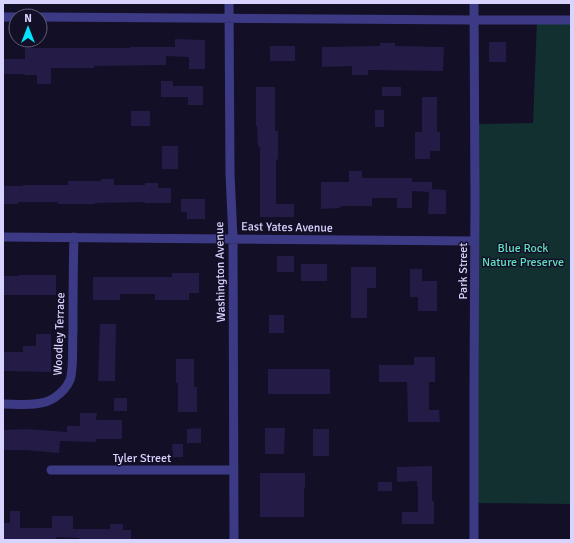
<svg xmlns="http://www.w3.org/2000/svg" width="574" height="543" font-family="Signika,sans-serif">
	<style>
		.green { fill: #12302f }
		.building { fill: #241b47 }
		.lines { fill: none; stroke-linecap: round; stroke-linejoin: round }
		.minor { stroke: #3d3a85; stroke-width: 9 }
		.labels { text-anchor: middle; stroke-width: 3; stroke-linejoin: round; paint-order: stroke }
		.street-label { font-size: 12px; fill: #d9d4ff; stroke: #130f26 }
		.park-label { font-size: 12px; fill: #5fe0c0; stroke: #130f26 }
	</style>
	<rect width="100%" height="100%" fill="#130f26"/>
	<path class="green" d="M 537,20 L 571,20 L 571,504 L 474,503 L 475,124 L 533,123 Z"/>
	<path class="building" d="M 175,39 L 205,40 L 205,69 L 189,69 L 189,57 L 166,56 L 166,65 L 94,66 L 94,68 L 51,68 L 51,84 L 37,84 L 37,75 L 25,75 L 25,74 L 3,74 L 3,59 L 25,59 L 25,48 L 130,48 L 130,47 L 175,47 Z
		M 489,42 L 506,42 L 506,62 L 489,62 Z
		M 380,43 L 395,43 L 395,46 L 444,47 L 443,71 L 368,70 L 368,75 L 352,75 L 352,66 L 322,67 L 322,47 L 380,46 Z
		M 270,46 L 295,46 L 295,61 L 270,61 Z
		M 161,81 L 173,81 L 173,86 L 203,86 L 203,105 L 188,105 L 188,97 L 161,97 Z
		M 256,87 L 275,87 L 275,131 L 278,131 L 278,159 L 276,160 L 276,204 L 294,204 L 294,217 L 260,217 L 260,147 L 258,147 L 257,126 L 256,126 Z
		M 382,87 L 401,87 L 401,96 L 382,96 Z
		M 422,97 L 437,97 L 437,132 L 440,132 L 440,151 L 430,151 L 430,159 L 415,159 L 415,132 L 422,132 Z
		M 375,110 L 384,110 L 384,127 L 375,127 Z
		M 131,111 L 150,111 L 150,126 L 131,126 Z
		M 162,146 L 178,146 L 178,169 L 162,169 Z
		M 349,171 L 362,171 L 362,178 L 412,178 L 412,182 L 432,182 L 432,189 L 446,190 L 446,214 L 428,214 L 429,192 L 412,191 L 412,208 L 397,208 L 397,198 L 372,198 L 372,206 L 340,206 L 341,208 L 321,209 L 321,182 L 349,182 Z
		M 101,179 L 114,179 L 114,185 L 145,185 L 145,183 L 158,183 L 158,188 L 171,188 L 171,203 L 145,203 L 145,202 L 95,203 L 95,204 L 58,204 L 58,202 L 18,202 L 18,204 L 3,204 L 3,186 L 23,186 L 23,185 L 68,185 L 68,181 L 101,181 Z
		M 181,199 L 205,199 L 205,219 L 187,219 L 187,212 L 181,212 Z
		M 277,256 L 294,256 L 294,272 L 277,272 Z
		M 301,264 L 327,264 L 327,281 L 301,281 Z
		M 351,267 L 376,267 L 376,288 L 367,288 L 367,318 L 351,318 Z
		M 410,269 L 422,269 L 422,281 L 437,281 L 437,311 L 418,311 L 418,297 L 410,297 Z
		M 172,273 L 199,273 L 199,293 L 189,293 L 189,300 L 155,300 L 155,294 L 120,294 L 120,300 L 93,300 L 93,277 L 172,277 Z
		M 19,275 L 56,275 L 56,295 L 3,295 L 3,276 L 19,276 Z
		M 269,315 L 284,315 L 284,333 L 269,333 Z
		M 100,324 L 116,324 L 115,381 L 98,381 Z
		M 36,334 L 51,334 L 51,372 L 3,371 L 3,352 L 23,352 L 23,346 L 36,346 Z
		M 414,357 L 435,357 L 435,382 L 429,382 L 429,410 L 439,410 L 440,422 L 408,422 L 407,382 L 379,382 L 379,365 L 414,365 Z
		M 176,359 L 194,359 L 194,387 L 197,387 L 197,412 L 178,412 L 178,383 L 176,383 Z
		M 268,369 L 330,369 L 330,394 L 268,394 Z
		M 114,398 L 127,398 L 127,411 L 114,411 Z
		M 80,413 L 97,413 L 96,420 L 122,420 L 122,439 L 96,439 L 96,442 L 60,441 L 59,453 L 25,450 L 3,450 L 3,430 L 26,429 L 67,432 L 67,426 L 80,426 Z
		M 201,428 L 201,443 L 187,443 L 187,429 Z
		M 265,428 L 285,428 L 284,454 L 265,454 Z
		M 313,429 L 329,429 L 329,456 L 313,456 Z
		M 172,444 L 183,444 L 183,457 L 173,457 Z
		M 432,466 L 432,501 L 434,501 L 434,524 L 402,524 L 402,512 L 418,512 L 418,486 L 417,486 L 417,481 L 397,482 L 397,467 Z
		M 260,473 L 305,473 L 305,488 L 304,488 L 304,517 L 260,517 Z
		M 378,482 L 392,482 L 392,491 L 378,491 Z
		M 10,511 L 20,511 L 20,528 L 52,528 L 52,516 L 73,516 L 73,529 L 110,529 L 110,524 L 123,524 L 123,530 L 131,530 L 131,540 L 79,540 L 79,538 L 56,537 L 56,540 L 3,540 L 3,523 L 10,523 Z"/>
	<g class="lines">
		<path class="minor" d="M 229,3 L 230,174 L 233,238 L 234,540
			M 474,3 L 475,202 L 474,385 L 474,540
			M 3,17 L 16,17
			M 40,17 L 474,20 L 571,20
			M 3,237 L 475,241
			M 3,404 C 19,404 40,407 54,398 C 60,394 67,387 70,380 C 74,368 72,344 73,331 C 73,300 73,268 74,237
			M 51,470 L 234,470"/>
	</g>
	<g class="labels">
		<g class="street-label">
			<text transform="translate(287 227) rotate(1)" y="4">East Yates Avenue</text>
			<text transform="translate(463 271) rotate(-90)" y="4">Park Street</text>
			<text transform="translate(220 272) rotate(-91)" y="4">Washington Avenue</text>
			<text transform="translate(59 334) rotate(-88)" y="4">Woodley Terrace</text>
			<text x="142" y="462">Tyler Street</text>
		</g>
		<g class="park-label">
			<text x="523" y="252">Blue Rock<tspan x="523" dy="14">Nature Preserve</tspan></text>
		</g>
	</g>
	<rect width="574" height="543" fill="none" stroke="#d9d4ff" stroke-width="8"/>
	<g transform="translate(28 28)"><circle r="19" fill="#130f26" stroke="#625e7d"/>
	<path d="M0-3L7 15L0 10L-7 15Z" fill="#00e5ff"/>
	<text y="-6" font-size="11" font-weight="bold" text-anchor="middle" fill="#d9d4ff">N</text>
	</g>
</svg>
